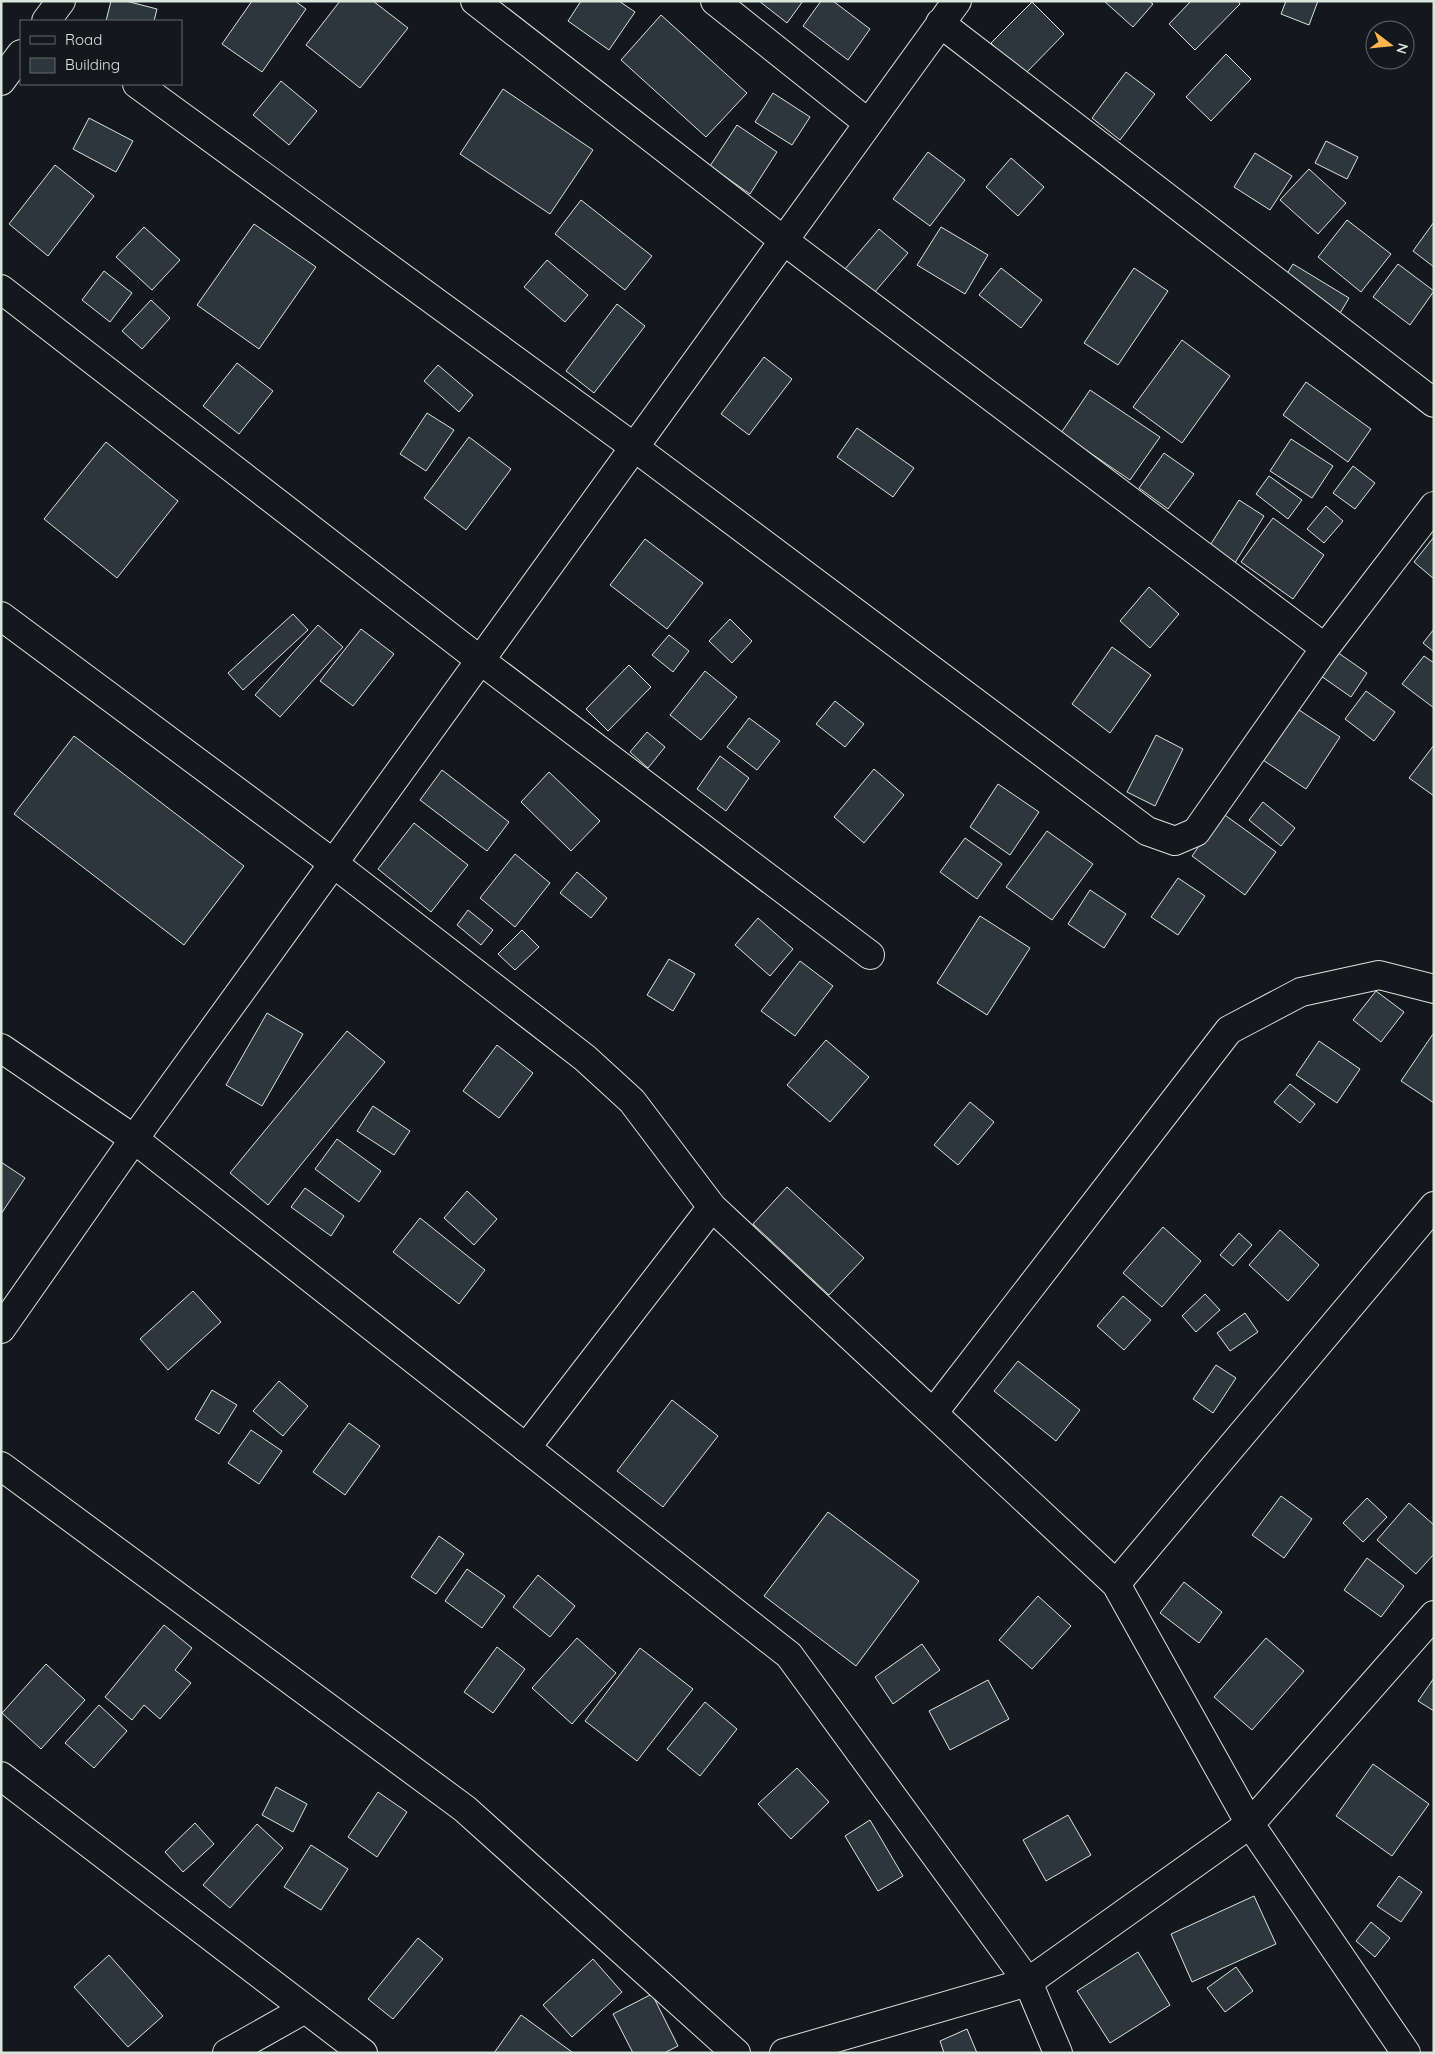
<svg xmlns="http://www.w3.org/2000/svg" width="1435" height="2054" font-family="Quicksand,sans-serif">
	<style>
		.building { fill: #2c363c; stroke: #d8e6dc }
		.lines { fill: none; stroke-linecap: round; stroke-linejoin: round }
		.minor-casing { stroke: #d8e6dc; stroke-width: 30 }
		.secondary-casing { stroke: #d8e6dc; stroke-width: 30 }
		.minor { stroke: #14181c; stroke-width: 28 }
		.secondary { stroke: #14181c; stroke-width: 28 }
	</style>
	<rect width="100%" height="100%" fill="#14181c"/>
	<path class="building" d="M 111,1 L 126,1 L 157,9 L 154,21 L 106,21 Z
		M 252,1 L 295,1 L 306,9 L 262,72 L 222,44 Z
		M 340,1 L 373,1 L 408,28 L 360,88 L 306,45 Z
		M 581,1 L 619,1 L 635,12 L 609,50 L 568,21 Z
		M 759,1 L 803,1 L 787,23 Z
		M 821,1 L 833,1 L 870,29 L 848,60 L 803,26 Z
		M 1104,1 L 1149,1 L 1153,4 L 1133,27 Z
		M 1191,1 L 1238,1 L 1240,4 L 1195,50 L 1169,24 Z
		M 1286,1 L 1318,1 L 1309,25 L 1281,14 Z
		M 1032,2 L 1064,34 L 1023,76 L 991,43 Z
		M 661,15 L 747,93 L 706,137 L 621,60 Z
		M 1226,54 L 1251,79 L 1211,121 L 1186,97 Z
		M 1126,72 L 1155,94 L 1120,140 L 1092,118 Z
		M 281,81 L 317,111 L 289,145 L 253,115 Z
		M 503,89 L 593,150 L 550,214 L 460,154 Z
		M 773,93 L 810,117 L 792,145 L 755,122 Z
		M 89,118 L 133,141 L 116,172 L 73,149 Z
		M 737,125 L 777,152 L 750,194 L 710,166 Z
		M 1326,141 L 1358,157 L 1347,179 L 1315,163 Z
		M 928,152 L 965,180 L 930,226 L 893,199 Z
		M 1255,153 L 1292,176 L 1270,210 L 1234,187 Z
		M 1011,158 L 1044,187 L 1018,216 L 986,187 Z
		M 55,165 L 94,196 L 48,256 L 9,224 Z
		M 1309,169 L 1346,203 L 1318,234 L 1280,200 Z
		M 581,200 L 652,256 L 625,290 L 555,234 Z
		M 1347,220 L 1391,254 L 1361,292 L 1318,257 Z
		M 1434,222 L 1434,267 L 1413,251 Z
		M 254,224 L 316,267 L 259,349 L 197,305 Z
		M 144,227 L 180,260 L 152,290 L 116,257 Z
		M 941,227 L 988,255 L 965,294 L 917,265 Z
		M 879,229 L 908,253 L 874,293 L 845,269 Z
		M 547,260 L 588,295 L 565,322 L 524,287 Z
		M 1293,264 L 1349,298 L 1339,315 L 1283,280 Z
		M 1398,264 L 1434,291 L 1410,325 L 1373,297 Z
		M 1001,268 L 1042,300 L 1021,328 L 979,295 Z
		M 1134,268 L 1168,291 L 1118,365 L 1084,343 Z
		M 104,271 L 132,293 L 110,322 L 82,300 Z
		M 151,300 L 170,318 L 142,349 L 122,331 Z
		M 617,304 L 645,326 L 594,393 L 566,371 Z
		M 1182,340 L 1230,376 L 1182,443 L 1133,407 Z
		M 764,357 L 792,379 L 749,435 L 721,414 Z
		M 237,363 L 273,391 L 239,434 L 203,406 Z
		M 438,365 L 473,395 L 459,412 L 424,381 Z
		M 1306,382 L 1371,429 L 1348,462 L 1283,415 Z
		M 1090,390 L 1160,437 L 1130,480 L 1061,433 Z
		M 427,413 L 454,430 L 426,471 L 400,454 Z
		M 857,428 L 914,468 L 893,497 L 837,457 Z
		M 469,437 L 511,469 L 466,530 L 424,498 Z
		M 1291,439 L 1333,466 L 1312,498 L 1270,471 Z
		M 106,442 L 178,501 L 117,578 L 44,519 Z
		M 1164,453 L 1194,474 L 1168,509 L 1139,488 Z
		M 1353,466 L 1375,483 L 1355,509 L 1333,493 Z
		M 1269,476 L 1302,500 L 1288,519 L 1256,494 Z
		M 1239,500 L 1264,516 L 1233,566 L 1207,550 Z
		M 1326,506 L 1343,521 L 1324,543 L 1307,529 Z
		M 1273,518 L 1324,555 L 1293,599 L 1241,562 Z
		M 1434,537 L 1434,579 L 1414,562 Z
		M 645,539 L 703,583 L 667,629 L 610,585 Z
		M 1149,587 L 1179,614 L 1150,648 L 1120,621 Z
		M 293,614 L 308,630 L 243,690 L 228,673 Z
		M 730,619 L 752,641 L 732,663 L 709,641 Z
		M 318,625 L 343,647 L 280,717 L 255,695 Z
		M 361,629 L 394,654 L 353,706 L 320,681 Z
		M 1434,629 L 1434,652 L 1423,643 Z
		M 669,635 L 689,651 L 673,672 L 652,655 Z
		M 1112,647 L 1151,675 L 1110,733 L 1072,704 Z
		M 1337,652 L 1367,673 L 1351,697 L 1321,676 Z
		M 1424,656 L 1434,663 L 1434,708 L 1402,684 Z
		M 629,665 L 651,687 L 608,731 L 586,709 Z
		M 705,671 L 737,697 L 701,740 L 670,715 Z
		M 1366,691 L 1395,712 L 1374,741 L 1345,719 Z
		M 835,701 L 864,724 L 845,747 L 816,724 Z
		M 1296,708 L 1340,737 L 1306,789 L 1263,760 Z
		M 749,718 L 780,741 L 757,770 L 727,747 Z
		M 647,732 L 665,747 L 648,768 L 630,752 Z
		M 1156,735 L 1183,749 L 1155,806 L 1127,792 Z
		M 74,736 L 244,866 L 184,945 L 14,814 Z
		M 1434,745 L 1434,796 L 1409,778 Z
		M 720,756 L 749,778 L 726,811 L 697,789 Z
		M 874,769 L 904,795 L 864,843 L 834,817 Z
		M 442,770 L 509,822 L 487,851 L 420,800 Z
		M 549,772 L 600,821 L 571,851 L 521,802 Z
		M 998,784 L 1039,812 L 1010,855 L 970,827 Z
		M 1263,802 L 1295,828 L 1281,846 L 1249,820 Z
		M 1222,813 L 1276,852 L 1245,895 L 1192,856 Z
		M 414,823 L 468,865 L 431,912 L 378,869 Z
		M 1047,831 L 1093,864 L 1052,920 L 1006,887 Z
		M 965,838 L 1002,864 L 977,899 L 940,872 Z
		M 515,854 L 550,883 L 515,927 L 480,898 Z
		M 577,872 L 607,898 L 591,918 L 560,893 Z
		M 1178,878 L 1205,896 L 1178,935 L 1151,917 Z
		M 1090,890 L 1126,914 L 1104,948 L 1068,924 Z
		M 468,910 L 493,930 L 481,945 L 457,925 Z
		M 980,916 L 1030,948 L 987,1015 L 937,983 Z
		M 758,918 L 793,949 L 770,976 L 735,945 Z
		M 522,930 L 539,947 L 515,970 L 498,954 Z
		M 669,959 L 695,974 L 673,1011 L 647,995 Z
		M 800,961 L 833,986 L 795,1036 L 761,1011 Z
		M 1376,991 L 1404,1012 L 1381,1042 L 1353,1020 Z
		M 267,1013 L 303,1034 L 262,1106 L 226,1085 Z
		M 347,1031 L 385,1062 L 268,1205 L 230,1173 Z
		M 1433,1034 L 1434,1035 L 1434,1103 L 1401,1081 Z
		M 826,1040 L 869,1077 L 830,1122 L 787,1085 Z
		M 1319,1041 L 1360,1069 L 1337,1103 L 1296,1075 Z
		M 497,1045 L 533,1073 L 499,1118 L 463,1091 Z
		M 1290,1084 L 1315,1104 L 1300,1123 L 1274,1102 Z
		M 970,1102 L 994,1122 L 958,1165 L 934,1145 Z
		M 373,1106 L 410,1131 L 394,1155 L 357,1131 Z
		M 337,1139 L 381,1171 L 359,1202 L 315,1169 Z
		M 1,1162 L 25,1178 L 1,1214 Z
		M 787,1187 L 864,1258 L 829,1295 L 753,1224 Z
		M 305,1188 L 344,1216 L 331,1236 L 291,1207 Z
		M 467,1191 L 497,1219 L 474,1245 L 444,1218 Z
		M 420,1218 L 485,1270 L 459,1304 L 393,1252 Z
		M 1163,1227 L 1201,1261 L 1162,1307 L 1123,1273 Z
		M 1280,1230 L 1319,1265 L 1288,1301 L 1249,1265 Z
		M 1239,1233 L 1252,1245 L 1233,1266 L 1220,1255 Z
		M 193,1291 L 221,1322 L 168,1370 L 140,1339 Z
		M 1205,1294 L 1220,1310 L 1196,1332 L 1182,1316 Z
		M 1123,1296 L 1151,1320 L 1124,1350 L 1097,1326 Z
		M 1245,1313 L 1258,1332 L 1230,1351 L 1217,1333 Z
		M 1018,1361 L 1080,1410 L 1056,1441 L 994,1391 Z
		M 1216,1365 L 1236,1378 L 1213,1413 L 1193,1399 Z
		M 279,1381 L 308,1406 L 283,1436 L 253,1411 Z
		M 212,1390 L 237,1405 L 219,1434 L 195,1419 Z
		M 672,1400 L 718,1436 L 663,1507 L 617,1471 Z
		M 349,1423 L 380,1446 L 345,1495 L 313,1472 Z
		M 251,1430 L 282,1451 L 259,1484 L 228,1463 Z
		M 1281,1496 L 1312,1519 L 1284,1558 L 1252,1535 Z
		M 1367,1498 L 1387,1517 L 1363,1542 L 1343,1523 Z
		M 1409,1503 L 1434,1525 L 1434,1554 L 1416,1574 L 1377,1540 Z
		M 828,1512 L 919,1581 L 856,1666 L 764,1596 Z
		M 439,1536 L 464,1554 L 436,1594 L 411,1577 Z
		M 1367,1558 L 1404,1586 L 1381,1617 L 1344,1590 Z
		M 467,1569 L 505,1596 L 482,1628 L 445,1601 Z
		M 538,1575 L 575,1606 L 550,1637 L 513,1607 Z
		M 1184,1582 L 1222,1612 L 1199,1643 L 1160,1613 Z
		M 1038,1596 L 1071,1626 L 1032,1669 L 999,1640 Z
		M 164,1625 L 192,1648 L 175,1670 L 191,1683 L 160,1719 L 144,1705 L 132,1720 L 105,1697 Z
		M 577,1638 L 616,1673 L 572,1724 L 532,1688 Z
		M 1266,1638 L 1304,1671 L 1252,1730 L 1214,1697 Z
		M 922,1644 L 940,1670 L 893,1704 L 875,1677 Z
		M 497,1647 L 525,1669 L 493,1713 L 464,1692 Z
		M 640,1648 L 693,1689 L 637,1761 L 585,1721 Z
		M 46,1664 L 85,1700 L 41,1749 L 2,1713 Z
		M 1434,1678 L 1434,1711 L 1418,1701 Z
		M 988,1680 L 1009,1719 L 950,1750 L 929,1711 Z
		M 705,1702 L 737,1729 L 700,1776 L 667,1749 Z
		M 99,1705 L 127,1731 L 94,1768 L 65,1743 Z
		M 1373,1764 L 1429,1804 L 1392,1856 L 1336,1816 Z
		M 797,1768 L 829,1802 L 791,1839 L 758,1804 Z
		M 276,1787 L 307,1804 L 293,1832 L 262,1815 Z
		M 378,1792 L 407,1812 L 377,1857 L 348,1837 Z
		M 1068,1815 L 1091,1855 L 1046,1881 L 1023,1840 Z
		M 870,1820 L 903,1876 L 878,1891 L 845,1836 Z
		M 195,1823 L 214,1844 L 183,1872 L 165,1852 Z
		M 257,1824 L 283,1848 L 230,1908 L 203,1885 Z
		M 311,1845 L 348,1869 L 321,1910 L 284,1887 Z
		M 1399,1876 L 1422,1892 L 1401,1922 L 1377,1906 Z
		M 1254,1896 L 1276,1944 L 1192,1982 L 1171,1934 Z
		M 1371,1922 L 1390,1938 L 1375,1957 L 1356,1941 Z
		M 418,1938 L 443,1959 L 393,2019 L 368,1999 Z
		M 1138,1952 L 1170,2005 L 1110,2043 L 1077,1991 Z
		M 109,1955 L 163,2016 L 128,2047 L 74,1987 Z
		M 593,1959 L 622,1992 L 572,2037 L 543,2005 Z
		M 1236,1967 L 1253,1991 L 1225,2012 L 1207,1988 Z
		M 652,1994 L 678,2046 L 664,2053 L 633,2053 L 613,2014 Z
		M 521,2015 L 572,2052 L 571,2053 L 494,2053 Z
		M 967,2029 L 977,2053 L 944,2053 L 940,2041 Z"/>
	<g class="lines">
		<defs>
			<path id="minor" d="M 475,1 L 783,240 L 1325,648
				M 715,1 L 868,123
				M 46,21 L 61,1
				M 940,23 L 1434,403
				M 1,81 L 21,54
				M 137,84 L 634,447 L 1147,831 L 1175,841 L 1196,832 L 1325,648 L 1434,506
				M 1,289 L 480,660 L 870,955
				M 1,616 L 333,863 L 585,1058 L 632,1101 L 712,1207 L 1116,1584 L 1250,1824 L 1406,2053
				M 1,1329 L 134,1139 L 957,1
				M 934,1412 L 1229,1030 L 1301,992 L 1379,975 L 1434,989
				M 526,1448 L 712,1207
				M 1,1466 L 465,1809 L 736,2053
				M 1116,1584 L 1434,1206
				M 1,1776 L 363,2053
				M 227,2053 L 305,2009
				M 784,2053 L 1028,1982 L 1250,1824 L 1434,1615"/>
			<path id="secondary" d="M 1,1048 L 134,1139 L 789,1655 L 1028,1982 L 1058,2053"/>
		</defs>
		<use href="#minor" class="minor-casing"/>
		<use href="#secondary" class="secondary-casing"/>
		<use href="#minor" class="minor"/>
		<use href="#secondary" class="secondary"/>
	</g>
	<rect width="1435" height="2054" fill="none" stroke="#d8e6dc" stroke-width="5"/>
	<rect x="20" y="20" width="162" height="65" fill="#14181c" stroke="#626a69"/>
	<rect x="30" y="36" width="25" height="8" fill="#14181c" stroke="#626a69"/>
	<text x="65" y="45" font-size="15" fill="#d8e6dc">Road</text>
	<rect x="30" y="58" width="25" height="15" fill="#2c363c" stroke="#626a69"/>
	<text x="65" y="70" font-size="15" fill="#d8e6dc">Building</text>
	<g transform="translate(1390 45) rotate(106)"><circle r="24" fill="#14181c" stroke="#626a69"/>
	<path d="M0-4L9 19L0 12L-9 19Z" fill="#ffb74d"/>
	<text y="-8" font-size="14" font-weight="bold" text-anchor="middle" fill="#d8e6dc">N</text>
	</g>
</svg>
